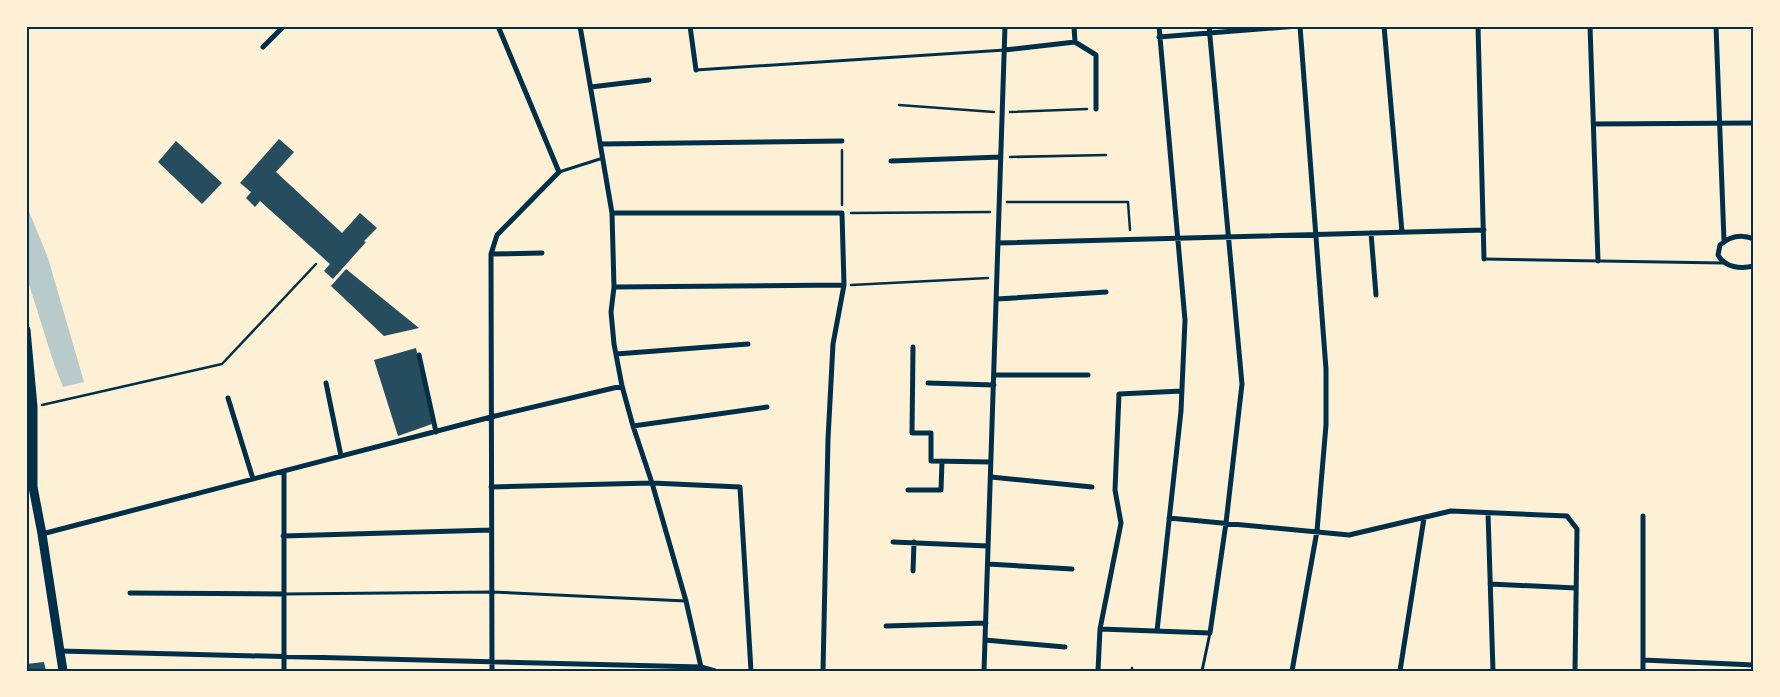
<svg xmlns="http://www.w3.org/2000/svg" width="1780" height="697" font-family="'Nunito Sans',sans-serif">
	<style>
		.green { fill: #b9caca }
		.building { fill: #264d5e }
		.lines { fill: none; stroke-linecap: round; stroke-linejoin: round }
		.path { stroke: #003049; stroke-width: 2.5 }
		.service { stroke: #003049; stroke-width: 3 }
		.minor { stroke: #003049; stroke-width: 5 }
		.secondary { stroke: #003049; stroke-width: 9 }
		.neatline { fill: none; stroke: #003049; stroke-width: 2 }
	</style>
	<rect width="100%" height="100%" fill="#fdf0d5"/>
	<path class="green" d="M 26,204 L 48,258 L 84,382 L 63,387 L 54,364 L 26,275 Z"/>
	<path class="building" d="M 279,139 L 294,152 L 276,172 L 342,233 L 360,213 L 377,228 L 364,241 L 366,242 L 333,279 L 324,271 L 330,264 L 260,201 L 255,207 L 246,198 L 251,192 L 240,183 Z
		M 176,141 L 222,183 L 202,204 L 158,162 Z
		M 346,269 L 419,328 L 384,336 L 331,286 Z
		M 416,348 L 432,424 L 398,436 L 374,360 Z
		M 44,662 L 46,671 L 26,671 L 26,664 Z"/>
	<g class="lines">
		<path class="path" d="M 899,105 L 994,112
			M 1010,112 L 1087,109
			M 1010,157 L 1106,155
			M 1007,202 L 1128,202 L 1130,230
			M 842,205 L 842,150
			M 851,213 L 990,212
			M 851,285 L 988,278
			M 42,405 L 222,364 L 316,264
			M 1132,671 L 1132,668"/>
		<path class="service" d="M 696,70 L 1005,50
			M 559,172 L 603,158
			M 1484,259 L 1723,263
			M 284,594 L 492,592 L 686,601
			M 1202,671 L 1210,633"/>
		<path class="minor" d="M 580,26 L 612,213 L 614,287 L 611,312 L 614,344 L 622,386 L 633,426 L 652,483 L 686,601 L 701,667
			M 690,26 L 696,70
			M 1074,26 L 1075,42
			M 1384,26 L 1402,232
			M 1478,26 L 1484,259
			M 1590,26 L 1598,261
			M 1716,26 L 1724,241
			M 1159,37 L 1298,26
			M 263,47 L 284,26
			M 1005,50 L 1075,42 L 1096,55 L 1096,109
			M 591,87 L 649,80
			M 1594,124 L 1754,123
			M 601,144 L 842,141
			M 891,161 L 1001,157
			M 612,213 L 842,213 L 844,285 L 833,344 L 828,439 L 823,671
			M 1371,233 L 1376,295
			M 1754,239 C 1742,234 1730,236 1720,245 L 1718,255 C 1725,268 1741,269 1754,266
			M 998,243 L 1484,230
			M 491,254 L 542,253
			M 614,287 L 844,285
			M 997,299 L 1106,292
			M 913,347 L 912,433 L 931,433 L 931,461 L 991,462
			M 616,354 L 748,344
			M 419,355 L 436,432
			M 994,375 L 1088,375
			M 326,383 L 341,456
			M 928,383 L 994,385
			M 228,398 L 253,479
			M 633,426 L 767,407
			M 284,471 L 284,671
			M 991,477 L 1092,487
			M 491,487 L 652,483 L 740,487 L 751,671
			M 908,490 L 941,490 L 942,461
			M 1488,513 L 1493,671
			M 1169,518 L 1349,535 L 1451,511 L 1567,516 L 1577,529 L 1575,671
			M 42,534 L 491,417 L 622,386
			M 283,536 L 491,530
			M 893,542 L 988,546
			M 988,564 L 1072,569
			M 913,571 L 914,542
			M 1490,584 L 1576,588
			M 130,593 L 284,594
			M 886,626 L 986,623
			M 1100,629 L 1210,633 L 1226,523 L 1242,384 L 1209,26
			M 1157,631 L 1181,411 L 1185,320 L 1159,26
			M 985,640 L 1065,647
			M 60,651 L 701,667 L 715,671
			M 1643,660 L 1754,665
			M 492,671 L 491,254 L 497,235 L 559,172 L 498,26
			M 984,671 L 1005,26
			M 1098,671 L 1100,629 L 1121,523 L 1115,490 L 1119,394 L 1182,391
			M 1292,671 L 1317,531 L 1326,425 L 1326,369 L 1300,26
			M 1400,671 L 1424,518
			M 1643,671 L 1643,516"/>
		<path class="secondary" d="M 26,330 L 33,407 L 33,487 L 26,466
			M 33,487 L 42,534 L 63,671"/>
	</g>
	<rect width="1780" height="697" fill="none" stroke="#fdf0d5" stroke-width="55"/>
	<rect x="28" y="28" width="1724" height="642" class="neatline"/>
</svg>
